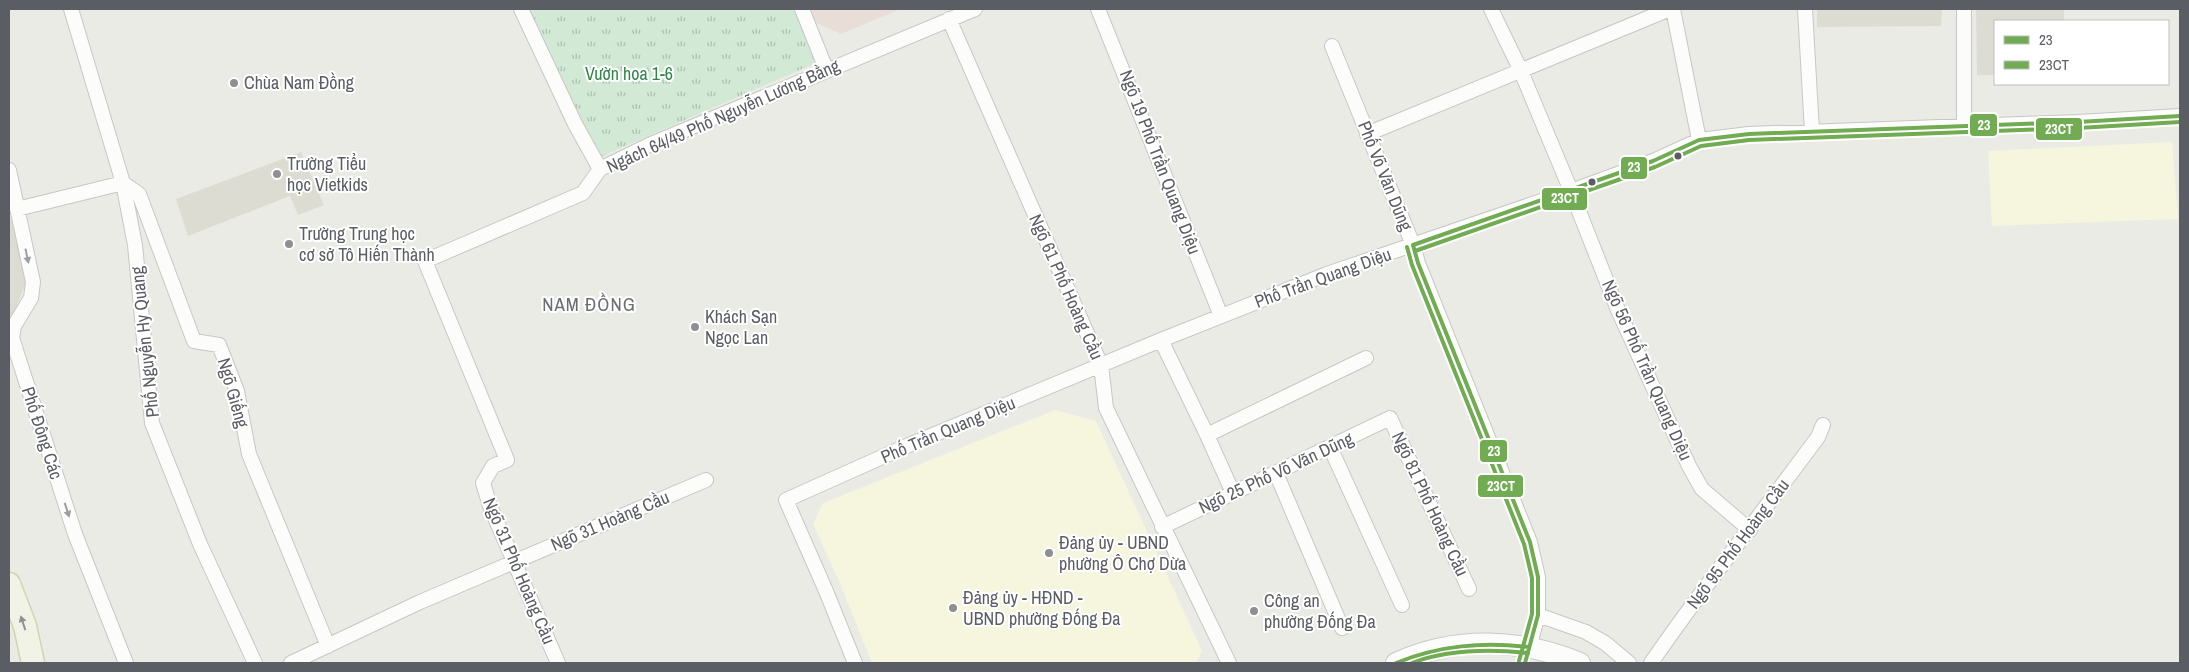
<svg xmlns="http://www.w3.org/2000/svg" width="2189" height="672" font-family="'Archivo Narrow',sans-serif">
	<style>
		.commercial { fill: #f5f6dd }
		.education { fill: #dcdcd3 }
		.medical { fill: #e8ded7 }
		.grass { fill: url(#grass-tufts) }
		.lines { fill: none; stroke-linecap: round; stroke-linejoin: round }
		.minor-casing { stroke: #c7c7c7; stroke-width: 16 }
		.secondary-casing { stroke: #c8c9c9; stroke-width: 22 }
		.primary-casing { stroke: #d4d3b2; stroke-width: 25 }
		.minor { stroke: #fcfcfb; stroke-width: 14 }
		.secondary { stroke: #fcfcfb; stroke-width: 20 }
		.primary { stroke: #f2f3e7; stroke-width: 22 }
		.bus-1-casing { stroke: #fff; stroke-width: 8 }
		.bus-2-casing { stroke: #fff; stroke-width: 8 }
		.bus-1 { stroke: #71ac52; stroke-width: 4 }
		.bus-2 { stroke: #71ac52; stroke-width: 4 }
		.oneway { fill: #9b9da0 }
		.oneway2 { fill: #909292 }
		.poi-dot { fill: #8d8f91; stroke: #fff; stroke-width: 2 }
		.bus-dot { fill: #5b5d64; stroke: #fff; stroke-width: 2 }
		.labels { text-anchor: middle; stroke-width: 4; stroke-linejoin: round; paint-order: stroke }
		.park-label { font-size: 18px; fill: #31854a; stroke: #fff }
		.poi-label { font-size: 18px; fill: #5b5d64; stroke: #fff; text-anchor: start }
		.street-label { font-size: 18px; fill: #5b5d64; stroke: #fff }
		.neighbourhood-label { font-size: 19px; letter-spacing: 1px; fill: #6c6e76; stroke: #fff }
		.line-badge { stroke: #fff; stroke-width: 2 }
		.badge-label { font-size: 14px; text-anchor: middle; font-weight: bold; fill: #fff }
	</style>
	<defs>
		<pattern id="grass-tufts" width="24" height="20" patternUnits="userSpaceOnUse" patternTransform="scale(1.25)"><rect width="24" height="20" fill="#d2e9d5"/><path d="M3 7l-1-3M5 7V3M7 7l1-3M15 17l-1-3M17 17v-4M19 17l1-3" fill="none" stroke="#adc0b0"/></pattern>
	</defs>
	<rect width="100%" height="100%" fill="#ebebe5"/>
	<path class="commercial" d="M 2172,142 L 2178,219 L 1992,226 L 1988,151 Z
		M 1055,410 L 1096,421 L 1202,651 L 1196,663 L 872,663 L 839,581 L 813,524 L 823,503 Z"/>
	<path class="education" d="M 1817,9 L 1942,9 L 1941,26 L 1817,27 Z
		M 1976,9 L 2064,9 L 2064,21 L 1995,21 L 1995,75 L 1977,75 Z
		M 301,152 L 324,205 L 298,215 L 290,196 L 188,236 L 176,199 Z
		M 9,212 L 28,278 L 9,325 Z"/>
	<path class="medical" d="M 808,9 L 901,9 L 841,34 L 814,22 Z"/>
	<path class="grass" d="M 526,9 L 795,9 L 818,62 L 598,158 Z"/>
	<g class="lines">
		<defs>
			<path id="minor" d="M 71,9 L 123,183 L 135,245 L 152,423 L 200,544 L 255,663
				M 521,9 L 575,124 L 600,169
				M 802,9 L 826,69
				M 1098,9 L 1221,316
				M 1491,9 L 1520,69 L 1571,191 L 1618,310 L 1689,466 L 1702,489 L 1750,530
				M 1673,9 L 1699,140
				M 1805,9 L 1812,132
				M 1964,9 L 1964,127
				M 949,19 L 1101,365 L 1106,408 L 1229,663
				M 1332,46 L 1413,245 L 1418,263 L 1530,542 L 1538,577 L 1538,615 L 1529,647
				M 1367,134 L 1670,9
				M 9,170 L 33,282 L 31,298 L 14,326 L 12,338 L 75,534 L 126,663
				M 17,209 L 123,183 L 139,194 L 194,341 L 219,345 L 237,391 L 249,454 L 328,646
				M 1161,340 L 1207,435 L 1233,493
				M 1207,435 L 1366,358
				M 1330,447 L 1402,605
				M 1276,473 L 1342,628
				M 1162,527 L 1390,418 L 1469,589
				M 1538,615 L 1586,632 L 1605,643 L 1629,663
				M 291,663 L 420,602 L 706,480
				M 558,663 L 490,506 L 483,483 L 493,466 L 507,460 L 425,261 L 583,193 L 600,169 L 649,145 L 975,9
				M 855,663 L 826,591 L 786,500 L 909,445 L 1161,340 L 1327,274 L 1571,191 L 1653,161 L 1699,140 L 1749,134 L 2078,122 L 2180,116
				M 1651,663 C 1704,586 1762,513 1818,437 L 1823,425"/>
			<path id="secondary" d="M 1396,663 C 1455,636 1520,638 1580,663"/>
			<path id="primary" d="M 9,584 L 25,626 L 33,663"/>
		</defs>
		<use href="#minor" class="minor-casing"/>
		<use href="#secondary" class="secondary-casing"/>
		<use href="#primary" class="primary-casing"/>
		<use href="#minor" class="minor"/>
		<use href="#secondary" class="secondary"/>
		<use href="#primary" class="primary"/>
		<defs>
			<path id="bus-1" d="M 1413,245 L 1653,161 L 1699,140 L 1749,134 L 2078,122 L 2180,116
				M 1413,245 L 1418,263 L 1530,542 L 1538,577 L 1538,615 L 1525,663
				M 1396,663 C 1440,645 1482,642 1529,647"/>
			<path id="bus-2" d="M 1407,247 L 1412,265 L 1524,544 L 1532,578 L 1532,614 L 1519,661
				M 1415,251 L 1655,167 L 1701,146 L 1749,140 L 2078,128 L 2180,122
				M 1412,663 C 1449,649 1489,649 1528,653"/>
		</defs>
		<use href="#bus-1" class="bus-1-casing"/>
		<use href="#bus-2" class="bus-2-casing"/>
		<use href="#bus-1" class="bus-1"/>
		<use href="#bus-2" class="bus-2"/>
	</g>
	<defs><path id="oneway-solid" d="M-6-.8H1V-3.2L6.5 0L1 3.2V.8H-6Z" transform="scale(1.25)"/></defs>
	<g class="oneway">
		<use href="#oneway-solid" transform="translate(27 256) rotate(78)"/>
		<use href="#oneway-solid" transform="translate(67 510) rotate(72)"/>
	</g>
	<use class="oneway2" href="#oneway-solid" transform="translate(23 623) rotate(-108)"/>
	<g class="poi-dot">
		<circle cx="234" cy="83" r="5"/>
		<circle cx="277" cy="174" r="5"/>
		<circle cx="289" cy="244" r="5"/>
		<circle cx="695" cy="327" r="5"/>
		<circle cx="1049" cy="553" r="5"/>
		<circle cx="953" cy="608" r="5"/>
		<circle cx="1254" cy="611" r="5"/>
	</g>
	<g class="bus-dot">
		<circle cx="1678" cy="156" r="4.5"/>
		<circle cx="1592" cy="182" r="4.5"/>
	</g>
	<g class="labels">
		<g class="park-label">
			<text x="629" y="80">Vườn hoa 1-6</text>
		</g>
		<g class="poi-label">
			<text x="244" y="89">Chùa Nam Đồng</text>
			<text x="287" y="170">Trường Tiểu<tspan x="287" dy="21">học Vietkids</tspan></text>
			<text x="299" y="240">Trường Trung học<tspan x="299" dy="21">cơ sở Tô Hiến Thành</tspan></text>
			<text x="705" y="323">Khách Sạn<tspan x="705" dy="21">Ngọc Lan</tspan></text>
			<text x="1059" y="549">Đảng ủy - UBND<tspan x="1059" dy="21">phường Ô Chợ Dừa</tspan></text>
			<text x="963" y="604">Đảng ủy - HĐND -<tspan x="963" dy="21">UBND phường Đống Đa</tspan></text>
			<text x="1264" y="607">Công an<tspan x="1264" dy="21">phường Đống Đa</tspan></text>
		</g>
		<g class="street-label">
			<text transform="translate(723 116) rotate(-24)" y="6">Ngách 64/49 Phố Nguyễn Lương Bằng</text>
			<text transform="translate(1160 162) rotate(69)" y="6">Ngõ 19 Phố Trần Quang Diệu</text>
			<text transform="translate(1385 176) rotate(68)" y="6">Phố Võ Văn Dũng</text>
			<text transform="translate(1323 278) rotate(-20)" y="6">Phố Trần Quang Diệu</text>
			<text transform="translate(1066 287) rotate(66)" y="6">Ngõ 61 Phố Hoàng Cầu</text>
			<text transform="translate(145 342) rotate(-96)" y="6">Phố Nguyễn Hy Quang</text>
			<text transform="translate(1647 370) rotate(66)" y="6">Ngõ 56 Phố Trần Quang Diệu</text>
			<text transform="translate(233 393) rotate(74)" y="6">Ngõ Giếng</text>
			<text transform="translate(948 430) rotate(-23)" y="6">Phố Trần Quang Diệu</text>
			<text transform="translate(42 433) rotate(72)" y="6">Phố Đông Các</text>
			<text transform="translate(1276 473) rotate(-25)" y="6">Ngõ 25 Phố Võ Văn Dũng</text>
			<text transform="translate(1430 504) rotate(65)" y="6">Ngõ 81 Phố Hoàng Cầu</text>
			<text transform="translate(610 521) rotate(-23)" y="6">Ngõ 31 Hoàng Cầu</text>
			<text transform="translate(1738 544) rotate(-53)" y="6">Ngõ 95 Phố Hoàng Cầu</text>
			<text transform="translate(519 571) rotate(67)" y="6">Ngõ 31 Phố Hoàng Cầu</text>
		</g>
		<g class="neighbourhood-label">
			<text x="589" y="311">NAM ĐỒNG</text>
		</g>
	</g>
	<g class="line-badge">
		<rect x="1969" y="113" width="29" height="24" rx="5" fill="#71ac52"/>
		<rect x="2035" y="117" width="48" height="24" rx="5" fill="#71ac52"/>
		<rect x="1620" y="156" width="28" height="24" rx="5" fill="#71ac52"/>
		<rect x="1541" y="187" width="47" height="24" rx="5" fill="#71ac52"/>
		<rect x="1479" y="439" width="29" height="24" rx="5" fill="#71ac52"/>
		<rect x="1477" y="474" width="47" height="24" rx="5" fill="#71ac52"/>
	</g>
	<g class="badge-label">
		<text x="1984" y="130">23</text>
		<text x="2059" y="134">23CT</text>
		<text x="1634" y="172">23</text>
		<text x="1565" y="203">23CT</text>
		<text x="1494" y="456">23</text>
		<text x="1501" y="491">23CT</text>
	</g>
	<rect width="2189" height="672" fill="none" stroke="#5b5d64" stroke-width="20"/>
	<rect x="1994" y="20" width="175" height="65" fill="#ffffff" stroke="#bdbec1"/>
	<rect x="2004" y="36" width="25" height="8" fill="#71ac52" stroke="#bdbec1"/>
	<text x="2039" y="45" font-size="15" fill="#5b5d64">23</text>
	<rect x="2004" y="61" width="25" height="8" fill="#71ac52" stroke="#bdbec1"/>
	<text x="2039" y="70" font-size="15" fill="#5b5d64">23CT</text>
</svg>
